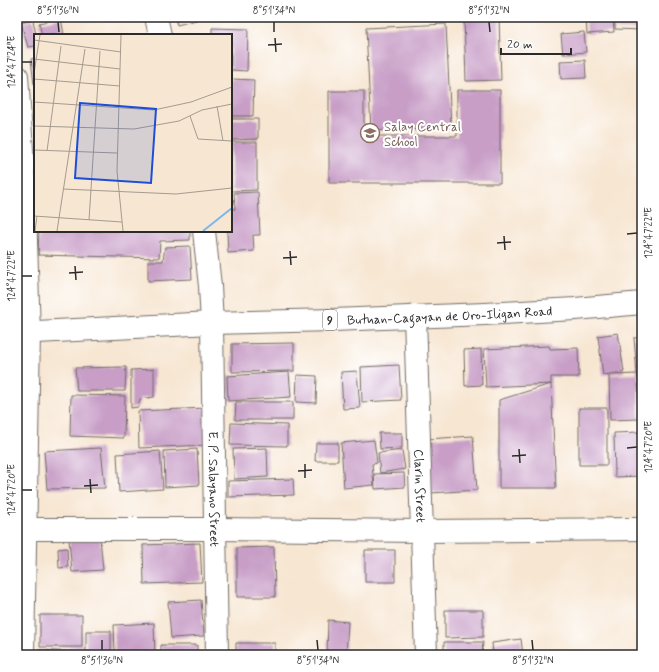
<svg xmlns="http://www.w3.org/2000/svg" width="659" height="672" font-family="Mynerve,sans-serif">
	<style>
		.building { fill: #c89ec7 }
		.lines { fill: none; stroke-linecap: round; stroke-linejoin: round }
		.minor-casing { stroke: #726c65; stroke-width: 24 }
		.tertiary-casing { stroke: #726c65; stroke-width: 24 }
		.trunk-casing { stroke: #726c65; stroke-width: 24 }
		.minor { stroke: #fff; stroke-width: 22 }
		.tertiary { stroke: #fff; stroke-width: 22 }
		.trunk { stroke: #fff; stroke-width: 22 }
		.ticks { fill: none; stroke: #2b2b2b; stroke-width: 1.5 }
		.labels { text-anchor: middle; stroke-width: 4; stroke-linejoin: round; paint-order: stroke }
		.shield { fill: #fff; stroke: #6b6b6b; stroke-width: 1 }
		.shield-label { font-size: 12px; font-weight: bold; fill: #2b2b2b }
		.education-label { font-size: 13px; fill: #785e54; stroke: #fff; text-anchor: start }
		.street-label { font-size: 13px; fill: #2b2b2b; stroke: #fff }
		.inset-river { fill: none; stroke: #7ab7ed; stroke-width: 2 }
		.inset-road { fill: none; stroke: #a59b8f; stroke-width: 1 }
		.view { fill: #1d4ed8; fill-opacity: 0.15; stroke: #1d4ed8; stroke-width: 2 }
		.inset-edge { fill: none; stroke: #2b2b2b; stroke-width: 2 }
		.neatline { fill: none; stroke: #2b2b2b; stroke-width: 1.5 }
		.ticks-label { font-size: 10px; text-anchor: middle; fill: #2b2b2b }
	</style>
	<rect width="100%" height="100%" fill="#fff"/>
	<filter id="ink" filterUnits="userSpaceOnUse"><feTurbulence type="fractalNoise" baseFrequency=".025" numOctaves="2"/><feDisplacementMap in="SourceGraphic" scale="8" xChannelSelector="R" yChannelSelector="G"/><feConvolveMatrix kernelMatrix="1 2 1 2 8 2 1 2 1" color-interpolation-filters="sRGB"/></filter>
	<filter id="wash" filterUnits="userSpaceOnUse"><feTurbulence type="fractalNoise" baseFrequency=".012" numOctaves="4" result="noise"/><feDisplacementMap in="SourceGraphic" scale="16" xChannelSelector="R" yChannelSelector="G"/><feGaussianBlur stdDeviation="0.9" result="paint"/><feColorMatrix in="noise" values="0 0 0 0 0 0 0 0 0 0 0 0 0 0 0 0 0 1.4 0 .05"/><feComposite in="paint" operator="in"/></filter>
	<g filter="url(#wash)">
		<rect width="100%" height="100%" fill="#f7e6d2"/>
		<g id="blocks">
			<path class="building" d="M 86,17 L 102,17 L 102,18 L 87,21 Z
				M 175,17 L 201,17 L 201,19 L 177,25 Z
				M 464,17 L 499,17 L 501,80 L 466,81 Z
				M 586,17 L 613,17 L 614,32 L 587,34 Z
				M 615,17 L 642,17 L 642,30 L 615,29 Z
				M 61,18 L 64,35 L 42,35 L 39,23 Z
				M 33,20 L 36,35 L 35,35 L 35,46 L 28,47 L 21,23 Z
				M 446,24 L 451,128 L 371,131 L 366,28 Z
				M 212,28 L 248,29 L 247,71 L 231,70 L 231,35 L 212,35 Z
				M 584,32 L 586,52 L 563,54 L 561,34 Z
				M 35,58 L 35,85 L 34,85 L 31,59 Z
				M 585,60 L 586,78 L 561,79 L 560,61 Z
				M 231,79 L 254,80 L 253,116 L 231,116 Z
				M 457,90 L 500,90 L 500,183 L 329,183 L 329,91 L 364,91 L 364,136 L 457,136 Z
				M 231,119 L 258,119 L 258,139 L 231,140 Z
				M 231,142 L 257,142 L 257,190 L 231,191 Z
				M 258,192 L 260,235 L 253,235 L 254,251 L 228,253 L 227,231 L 231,231 L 231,209 L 235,209 L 234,193 Z
				M 39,231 L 190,231 L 190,240 L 160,241 L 159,258 L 38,255 Z
				M 190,246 L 192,279 L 148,281 L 148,261 L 163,261 L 165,247 Z
				M 618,333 L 624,372 L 603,375 L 598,336 Z
				M 642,337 L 642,385 L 639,385 L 639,373 L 637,373 L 634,338 Z
				M 294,343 L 294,371 L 232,372 L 232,344 Z
				M 549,346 L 550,349 L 578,348 L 579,377 L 551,377 L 551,384 L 556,488 L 499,488 L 499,400 L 551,384 L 486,387 L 484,349 Z
				M 481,349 L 482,385 L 465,386 L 464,350 Z
				M 399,365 L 401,400 L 362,402 L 361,367 Z
				M 126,367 L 125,391 L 77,391 L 75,368 Z
				M 154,369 L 154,397 L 140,399 L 138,407 L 131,408 L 131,370 Z
				M 357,371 L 360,408 L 343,409 L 341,372 Z
				M 289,372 L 291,397 L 228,401 L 227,376 Z
				M 638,374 L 639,419 L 610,420 L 609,375 Z
				M 297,375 L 317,376 L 316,403 L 296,402 Z
				M 71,395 L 125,396 L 124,438 L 70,436 Z
				M 236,402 L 293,402 L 293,420 L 235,420 Z
				M 206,408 L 207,445 L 139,448 L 138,411 Z
				M 579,408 L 607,408 L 607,465 L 579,465 Z
				M 231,423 L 287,425 L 287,446 L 230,445 Z
				M 641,432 L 642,476 L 615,477 L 614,433 Z
				M 379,433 L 402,433 L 402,448 L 380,449 Z
				M 473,436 L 477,490 L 431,493 L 427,439 Z
				M 374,440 L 377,463 L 372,464 L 374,485 L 344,488 L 341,443 Z
				M 316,443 L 338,443 L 338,461 L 315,461 Z
				M 101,448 L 105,488 L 47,489 L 44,451 Z
				M 267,448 L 268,477 L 234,479 L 233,449 Z
				M 197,449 L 199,485 L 165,487 L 164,451 Z
				M 402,450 L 405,469 L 380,473 L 378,453 Z
				M 160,451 L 163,489 L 119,492 L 117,454 Z
				M 404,473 L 405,487 L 375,489 L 374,474 Z
				M 293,479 L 294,495 L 228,497 L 228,481 Z
				M 100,537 L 103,570 L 72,572 L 69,540 Z
				M 200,543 L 202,582 L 144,584 L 143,545 Z
				M 274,547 L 275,597 L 237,597 L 237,548 Z
				M 67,548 L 68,567 L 59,568 L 58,549 Z
				M 365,550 L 395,550 L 395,582 L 365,582 Z
				M 201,600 L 204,636 L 171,638 L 168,602 Z
				M 445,610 L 483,610 L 483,637 L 445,638 Z
				M 40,615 L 82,615 L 82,647 L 40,647 Z
				M 328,620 L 348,622 L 346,655 L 327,655 Z
				M 154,623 L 155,655 L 115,655 L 114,625 Z
				M 86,631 L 111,631 L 111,655 L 86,655 Z
				M 521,639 L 523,655 L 493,655 L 492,643 Z
				M 444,642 L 483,642 L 482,655 L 444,655 Z
				M 236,643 L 275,643 L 275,655 L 236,655 Z
				M 161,645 L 197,645 L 197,655 L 161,655 Z
				M 38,650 L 79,652 L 79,655 L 38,655 Z"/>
		</g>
	</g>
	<g filter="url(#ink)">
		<use href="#blocks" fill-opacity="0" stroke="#726c65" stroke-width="1"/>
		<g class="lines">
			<defs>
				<g id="minor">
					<path d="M 156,17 L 160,35"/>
					<path d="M 17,76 L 24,179 L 29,333"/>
					<path d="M 204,231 L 210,286 L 212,323"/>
					<path id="s1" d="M 415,316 L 426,655"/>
					<path d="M 17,529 L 215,529 L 423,531 L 642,529"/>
				</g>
				<g id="tertiary">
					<path id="s2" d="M 212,323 L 217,655"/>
					<path d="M 23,655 L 29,333"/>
				</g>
				<g id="trunk">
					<path id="s3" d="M 17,333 L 212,323 L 333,320 L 485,314 L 575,309 L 642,303"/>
				</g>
			</defs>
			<use href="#minor" class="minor-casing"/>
			<use href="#tertiary" class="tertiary-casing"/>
			<use href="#trunk" class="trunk-casing"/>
			<use href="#minor" class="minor"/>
			<use href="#tertiary" class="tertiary"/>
			<use href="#trunk" class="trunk"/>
		</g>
	</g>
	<path class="ticks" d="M 58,22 L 59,32M 274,22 L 274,32M 489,22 L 490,32M 275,38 L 276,52M 268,45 L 282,44M 22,62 L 32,62M 627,234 L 637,233M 504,236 L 505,250M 497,243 L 511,242M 290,251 L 291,265M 283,258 L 297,257M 75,266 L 76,280M 69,273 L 83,272M 22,276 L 32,276M 627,448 L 637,447M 519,449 L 520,463M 512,456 L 526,455M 305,464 L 305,478M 298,471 L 312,470M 90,479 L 91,493M 84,486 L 98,485M 22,490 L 32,490M 102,640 L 102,650M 317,640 L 318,650M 532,640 L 533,650"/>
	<defs>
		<symbol id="school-ring" viewBox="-11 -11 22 22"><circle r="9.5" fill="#fff" stroke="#8d6e63" stroke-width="1.5"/><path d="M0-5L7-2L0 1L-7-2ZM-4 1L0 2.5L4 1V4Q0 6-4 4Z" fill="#8d6e63"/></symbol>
	</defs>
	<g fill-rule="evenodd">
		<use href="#school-ring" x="359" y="122" width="22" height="22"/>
	</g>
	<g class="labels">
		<rect class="shield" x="323" y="310" width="14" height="20" rx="3"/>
		<g class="shield-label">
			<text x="330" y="324">9</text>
		</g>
		<g class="education-label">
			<text x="384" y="131">Salay Central<tspan x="384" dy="15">School</tspan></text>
		</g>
		<g class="street-label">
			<text dy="5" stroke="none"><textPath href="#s3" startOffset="433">Butuan-Cagayan de Oro-Iligan Road</textPath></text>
			<text dy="5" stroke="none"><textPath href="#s1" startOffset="170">Clarin Street</textPath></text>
			<text dy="5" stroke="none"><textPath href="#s2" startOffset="166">E. P. Salayano Street</textPath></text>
		</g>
	</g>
	<g transform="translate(34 34)">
		<rect width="198" height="198" fill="#f7e6d2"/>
		<path class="inset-river" d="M 169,197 L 198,174"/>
		<path class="inset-road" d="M 87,1 L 83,137 L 89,197M 0,6 L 87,18M 0,25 L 86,35M 0,39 L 6,1M 0,45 L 86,52M 0,68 L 120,76 L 157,68 L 198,53M 183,72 L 189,107M 156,82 L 164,105 L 198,107M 0,92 L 100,95 L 145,87 L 168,76 L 198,70M 0,116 L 83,119M 13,117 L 27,12M 29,155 L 142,160 L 198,154M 0,182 L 88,188M 55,186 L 66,17M 1,197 L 3,182M 23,197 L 51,15"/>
		<path class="view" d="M 46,69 L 122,75 L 117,149 L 41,144 Z"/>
		<rect width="198" height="198" class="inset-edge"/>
	</g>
	<rect width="659" height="672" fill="none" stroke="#fff" stroke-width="44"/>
	<path d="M501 48v6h70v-6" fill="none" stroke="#2b2b2b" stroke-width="2"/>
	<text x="507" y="48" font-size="12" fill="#2b2b2b" stroke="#ffffff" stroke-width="3" paint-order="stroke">20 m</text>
	<rect x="22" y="22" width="615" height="628" class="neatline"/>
	<g class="ticks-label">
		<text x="58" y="14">8°51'36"N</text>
		<text x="274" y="14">8°51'34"N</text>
		<text x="489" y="14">8°51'32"N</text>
		<text transform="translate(11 62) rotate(-90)" y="4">124°47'24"E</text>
		<text transform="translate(648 233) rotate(-90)" y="4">124°47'22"E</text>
		<text transform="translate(11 276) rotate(-90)" y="4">124°47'22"E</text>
		<text transform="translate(648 447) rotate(-90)" y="4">124°47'20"E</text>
		<text transform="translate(11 490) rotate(-90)" y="4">124°47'20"E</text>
		<text x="102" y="664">8°51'36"N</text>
		<text x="318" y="664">8°51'34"N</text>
		<text x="533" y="664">8°51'32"N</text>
	</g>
</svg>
